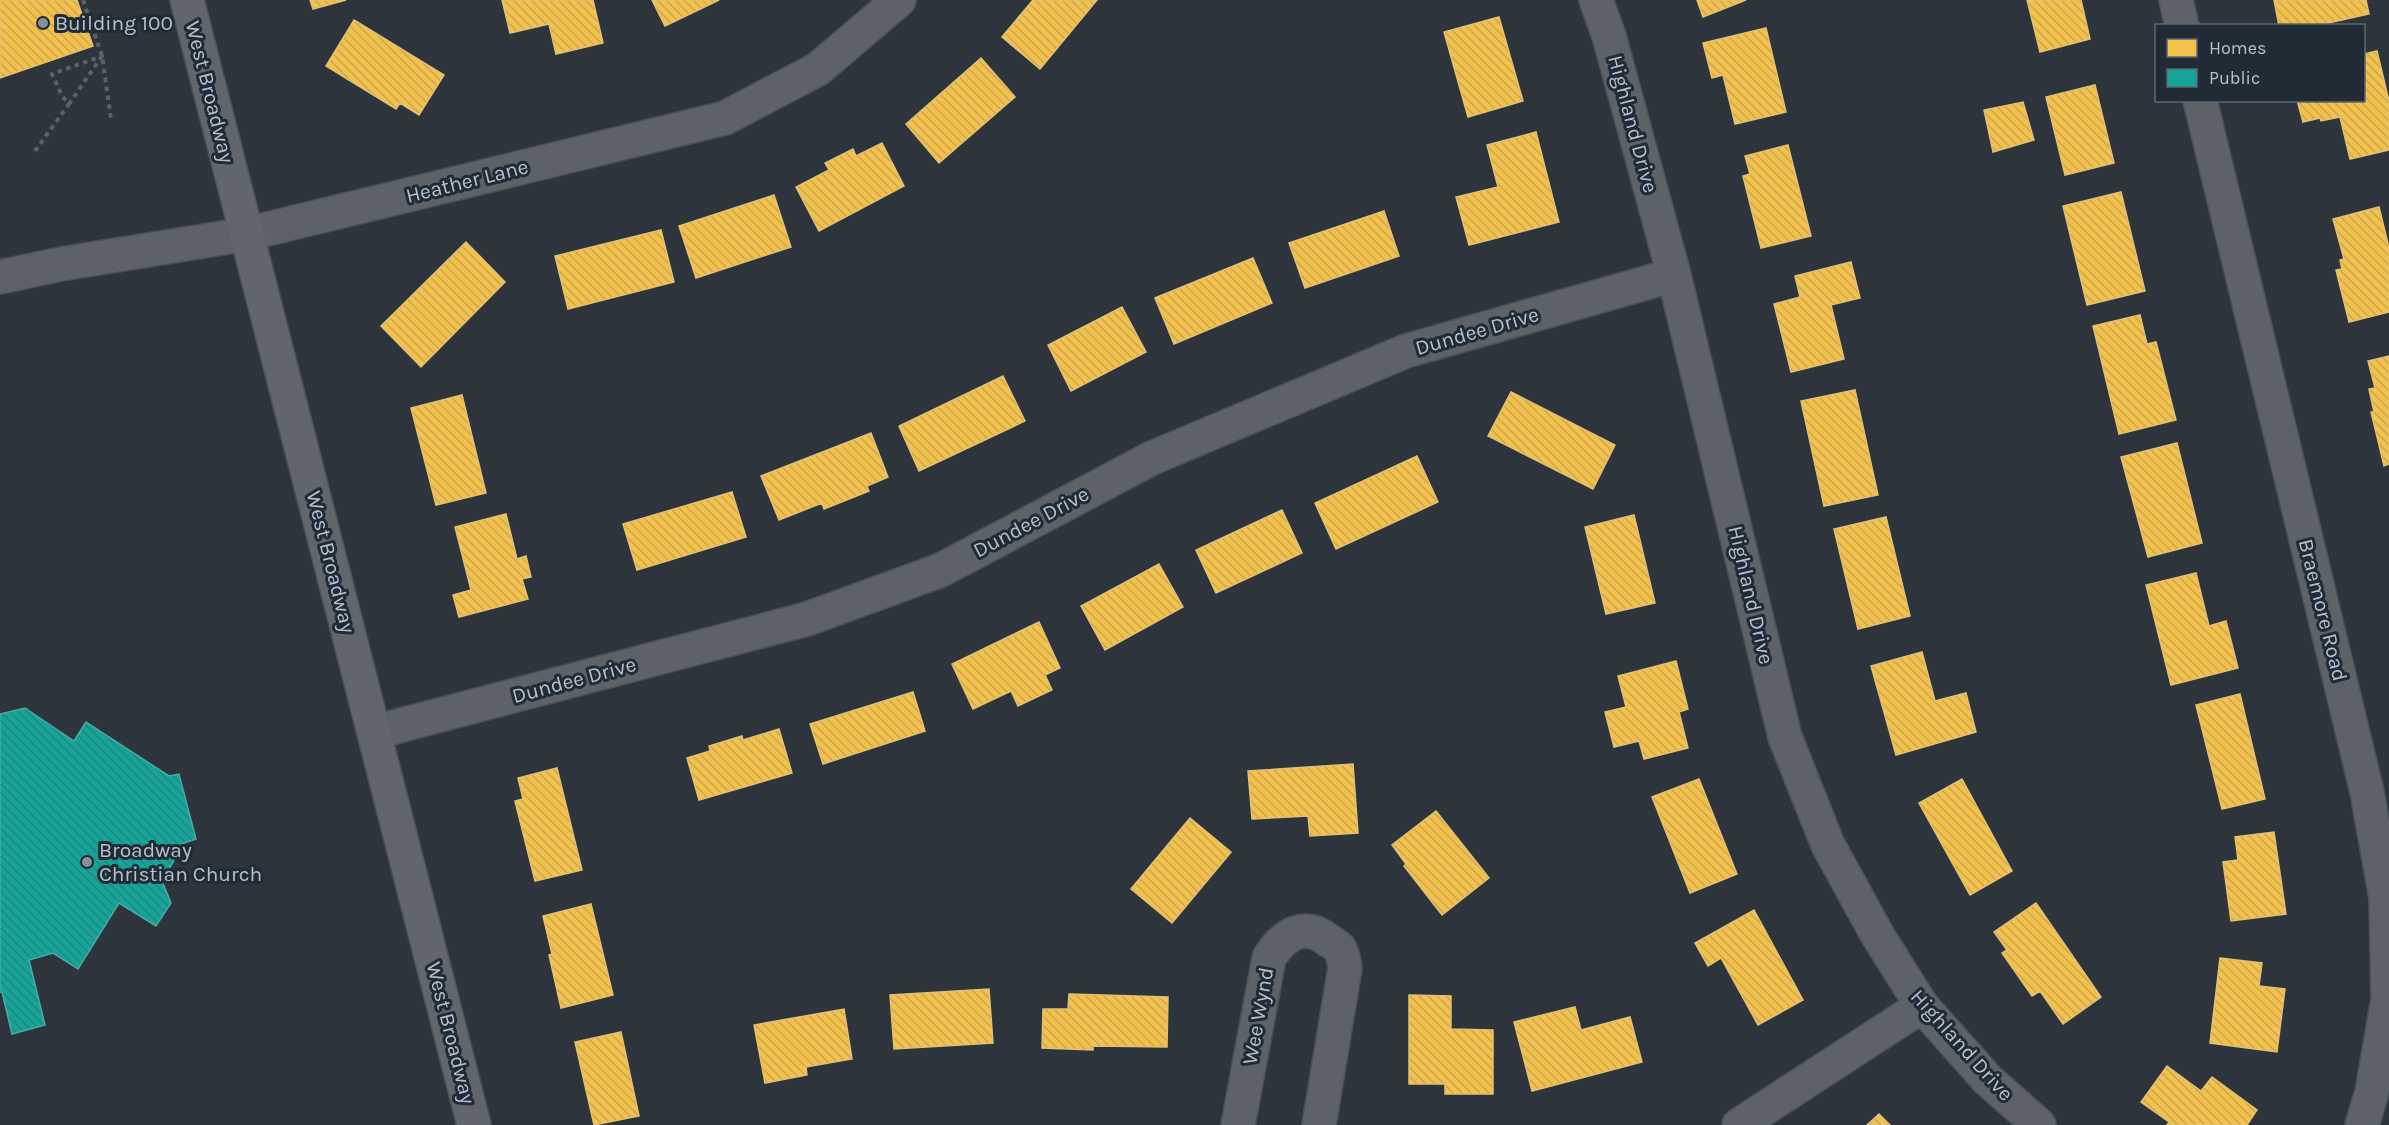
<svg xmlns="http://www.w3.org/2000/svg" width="2389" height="1125" font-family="Karla,sans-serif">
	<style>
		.homes { fill: url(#homes-back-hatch); stroke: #e1c174; stroke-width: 1.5 }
		.public { fill: url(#public-back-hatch); stroke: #47aca7; stroke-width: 1.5 }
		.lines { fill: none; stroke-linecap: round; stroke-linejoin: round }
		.minor-casing { stroke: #4b5055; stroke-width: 36 }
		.secondary-casing { stroke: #4b5055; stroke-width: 36 }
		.path { stroke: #5b6165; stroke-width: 4; stroke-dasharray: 4.5 4.5; stroke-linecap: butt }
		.minor { stroke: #5d6268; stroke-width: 33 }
		.secondary { stroke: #61666d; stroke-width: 33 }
		.poi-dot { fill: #879099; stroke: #202b36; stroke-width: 2 }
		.labels { text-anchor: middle; stroke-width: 6; stroke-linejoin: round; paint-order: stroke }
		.poi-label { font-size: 21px; fill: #b8c1cb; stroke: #202b36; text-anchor: start }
		.street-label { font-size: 21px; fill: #b8c1cb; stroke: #202b36 }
	</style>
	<defs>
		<pattern id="homes-back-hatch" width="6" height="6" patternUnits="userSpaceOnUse" patternTransform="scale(1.5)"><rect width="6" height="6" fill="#f2c14e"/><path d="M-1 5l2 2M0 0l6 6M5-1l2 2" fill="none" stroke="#cda64b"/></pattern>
		<pattern id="public-back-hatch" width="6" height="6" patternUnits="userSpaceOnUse" patternTransform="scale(1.5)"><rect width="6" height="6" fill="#17a398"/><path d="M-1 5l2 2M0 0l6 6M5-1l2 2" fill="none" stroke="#1f8981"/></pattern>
	</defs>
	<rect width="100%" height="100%" fill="#2d343b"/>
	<path class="homes" d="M 0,0 L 77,0 L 93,46 L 0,78 Z
		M 310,0 L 346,0 L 313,9 Z
		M 502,0 L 593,0 L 603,43 L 556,54 L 549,24 L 510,33 Z
		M 652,0 L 719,0 L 665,26 Z
		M 1033,0 L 1097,0 L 1040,69 L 1002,37 Z
		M 1697,0 L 1746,0 L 1703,17 Z
		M 2027,0 L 2081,0 L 2090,39 L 2040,52 Z
		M 2274,0 L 2366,0 L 2369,14 L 2315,26 L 2279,26 Z
		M 1499,17 L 1523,101 L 1468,117 L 1444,32 Z
		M 354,20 L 444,75 L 419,115 L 400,103 L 396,109 L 326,66 Z
		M 1766,28 L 1786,112 L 1735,124 L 1723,75 L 1712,78 L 1703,43 Z
		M 2377,51 L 2389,101 L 2389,150 L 2350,159 L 2340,117 L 2321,121 L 2320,118 L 2303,122 L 2297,100 L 2364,100 L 2364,54 Z
		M 981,58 L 1015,97 L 939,163 L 906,124 Z
		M 2095,85 L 2114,163 L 2065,175 L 2046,97 Z
		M 2023,102 L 2034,140 L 1993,152 L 1984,110 Z
		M 1536,132 L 1559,222 L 1469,245 L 1456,197 L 1498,187 L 1487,145 Z
		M 882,143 L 904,186 L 819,231 L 796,187 L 829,170 L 825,163 L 853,149 L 856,156 Z
		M 1788,145 L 1811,236 L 1761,248 L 1743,176 L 1750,174 L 1745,156 Z
		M 2121,192 L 2145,291 L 2087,305 L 2063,206 Z
		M 774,195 L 791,247 L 696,278 L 679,226 Z
		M 2379,207 L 2389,248 L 2389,312 L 2349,322 L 2336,270 L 2342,269 L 2340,260 L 2344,259 L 2333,219 Z
		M 1384,211 L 1399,256 L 1305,288 L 1289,243 Z
		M 661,230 L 674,282 L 568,309 L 555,256 Z
		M 466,242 L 505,282 L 421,367 L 381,326 Z
		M 1253,258 L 1272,303 L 1174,344 L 1155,298 Z
		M 1851,262 L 1860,298 L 1831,305 L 1844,359 L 1791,372 L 1774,304 L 1800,297 L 1795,276 Z
		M 1122,307 L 1146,352 L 1071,391 L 1048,345 Z
		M 2140,315 L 2147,344 L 2156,342 L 2176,420 L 2119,434 L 2093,326 Z
		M 2389,356 L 2389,464 L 2384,466 L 2371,412 L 2374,412 L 2369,389 L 2375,388 L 2368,361 Z
		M 1003,376 L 1025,421 L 919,471 L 899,426 Z
		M 1855,390 L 1878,495 L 1824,506 L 1801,401 Z
		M 1511,392 L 1615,445 L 1593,489 L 1488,436 Z
		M 462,395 L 486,493 L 436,505 L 411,408 Z
		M 871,433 L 888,477 L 867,486 L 869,491 L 824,509 L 822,503 L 779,520 L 761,476 Z
		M 2177,443 L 2202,543 L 2148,557 L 2121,457 Z
		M 1417,456 L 1438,502 L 1336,549 L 1315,503 Z
		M 732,492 L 746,537 L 637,570 L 623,524 Z
		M 1282,510 L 1302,553 L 1216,593 L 1196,550 Z
		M 506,514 L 517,559 L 526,556 L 531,577 L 522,579 L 528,599 L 459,617 L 453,595 L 471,590 L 455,527 Z
		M 1634,515 L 1655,603 L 1606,614 L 1585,527 Z
		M 1886,517 L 1910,616 L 1858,629 L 1834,529 Z
		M 1159,564 L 1183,607 L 1105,650 L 1081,606 Z
		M 2196,573 L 2209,626 L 2226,621 L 2238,668 L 2171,685 L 2146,585 Z
		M 1039,622 L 1060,668 L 1045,675 L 1052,690 L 1018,706 L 1011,691 L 973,709 L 952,664 Z
		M 1922,652 L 1935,701 L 1966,693 L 1976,732 L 1896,755 L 1871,666 Z
		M 1676,661 L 1688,709 L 1679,712 L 1688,748 L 1644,759 L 1639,741 L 1614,747 L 1605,712 L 1626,707 L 1618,676 Z
		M 913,692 L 925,731 L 823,764 L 810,724 Z
		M 2240,694 L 2265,799 L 2222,809 L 2196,705 Z
		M 779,729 L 792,773 L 699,800 L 687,758 L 710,751 L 709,746 L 742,736 L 743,740 Z
		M 1353,764 L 1358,833 L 1310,836 L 1308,816 L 1252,819 L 1248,771 Z
		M 557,768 L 582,870 L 535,881 L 515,801 L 523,799 L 518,778 Z
		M 1699,779 L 1737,874 L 1690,893 L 1652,797 Z
		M 1962,779 L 2012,871 L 1970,895 L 1919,803 Z
		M 1436,811 L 1489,878 L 1442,915 L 1404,866 L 1406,864 L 1392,845 Z
		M 1190,818 L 1231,852 L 1172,923 L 1131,889 Z
		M 2274,832 L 2286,914 L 2231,921 L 2223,862 L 2238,860 L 2235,837 Z
		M 2036,903 L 2101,997 L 2063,1024 L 2040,991 L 2032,996 L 2002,953 L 2007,950 L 1994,932 Z
		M 591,904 L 613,995 L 561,1008 L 549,955 L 552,954 L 543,916 Z
		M 1754,910 L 1803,1000 L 1758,1025 L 1721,958 L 1708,966 L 1695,943 Z
		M 2220,958 L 2262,963 L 2259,986 L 2285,989 L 2277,1052 L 2210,1043 Z
		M 989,989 L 993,1043 L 894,1049 L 890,995 Z
		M 1069,994 L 1168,997 L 1167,1047 L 1093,1046 L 1093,1050 L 1042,1048 L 1043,1009 L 1068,1009 Z
		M 1409,995 L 1451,996 L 1451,1029 L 1493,1030 L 1493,1094 L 1445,1094 L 1445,1084 L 1409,1084 Z
		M 1575,1007 L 1581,1030 L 1630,1017 L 1642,1062 L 1532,1091 L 1514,1022 Z
		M 844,1009 L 852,1059 L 806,1067 L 807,1075 L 765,1083 L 754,1025 Z
		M 621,1032 L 639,1116 L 594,1125 L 575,1042 Z
		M 2167,1066 L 2201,1091 L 2212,1077 L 2257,1110 L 2247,1125 L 2167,1125 L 2169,1122 L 2141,1102 Z
		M 1879,1114 L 1890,1125 L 1867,1125 Z"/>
	<path class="public" d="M 25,708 L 74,741 L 86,722 L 169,776 L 179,774 L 196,839 L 184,843 L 162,881 L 171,903 L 156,926 L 119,903 L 78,969 L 53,953 L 29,960 L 45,1025 L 12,1034 L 2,992 L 0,992 L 0,714 Z"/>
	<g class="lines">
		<defs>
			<path id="minor" d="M 1596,0 L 1609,36 L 1674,275 L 1785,737 L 1828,845 L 1878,936 L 1922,1006 L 1988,1080 L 2039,1125
				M 2176,0 L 2182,26
				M 2200,100 L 2367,792 L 2386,898 L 2388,999 L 2372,1092 L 2362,1125
				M 0,277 L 61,264 L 247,234 L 725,118 L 818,69 L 899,0
				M 375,732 L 807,619 L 941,570 L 1152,458 L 1406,351 L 1674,275
				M 1238,1125 L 1269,958 C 1283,935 1304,921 1328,940 C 1331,942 1338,946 1340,949 C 1343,954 1344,962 1345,968 L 1319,1125
				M 1739,1125 L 1922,1006"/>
			<path id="secondary" d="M 187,0 L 474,1125"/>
		</defs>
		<use href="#minor" class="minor-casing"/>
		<use href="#secondary" class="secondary-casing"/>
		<path class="path" d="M 83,0 L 102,56 L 111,119
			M 102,56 L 69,104 L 62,96 L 52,74 Z
			M 35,151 L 69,104"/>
		<use href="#minor" class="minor"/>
		<use href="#secondary" class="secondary"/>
	</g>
	<g class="poi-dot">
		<circle cx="43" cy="23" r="6"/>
		<circle cx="87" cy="862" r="6"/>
	</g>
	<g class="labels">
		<g class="poi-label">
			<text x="55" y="30">Building 100</text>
			<text x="99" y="857">Broadway<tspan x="99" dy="24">Christian Church</tspan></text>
		</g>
		<g class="street-label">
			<text transform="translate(210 92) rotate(76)" y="7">West Broadway</text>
			<text transform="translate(1633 124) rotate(75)" y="7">Highland Drive</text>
			<text transform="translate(467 181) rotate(-14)" y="7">Heather Lane</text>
			<text transform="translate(1477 331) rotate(-16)" y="7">Dundee Drive</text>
			<text transform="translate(1031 522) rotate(-28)" y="7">Dundee Drive</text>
			<text transform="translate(331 562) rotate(76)" y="7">West Broadway</text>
			<text transform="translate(1751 595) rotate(77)" y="7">Highland Drive</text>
			<text transform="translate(2323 610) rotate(76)" y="7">Braemore Road</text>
			<text transform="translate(574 680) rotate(-15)" y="7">Dundee Drive</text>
			<text transform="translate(1258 1016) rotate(-80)" y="7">Wee Wynd</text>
			<text transform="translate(451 1033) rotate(76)" y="7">West Broadway</text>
			<text transform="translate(1962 1045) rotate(48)" y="7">Highland Drive</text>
		</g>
	</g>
	<rect x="2155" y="24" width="210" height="78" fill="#202b36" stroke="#5d6772" stroke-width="1.5"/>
	<rect x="2167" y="39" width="30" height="18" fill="#f2c14e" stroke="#5d6772" stroke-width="1.5"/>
	<text x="2209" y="54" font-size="18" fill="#b8c1cb">Homes</text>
	<rect x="2167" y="69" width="30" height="18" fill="#17a398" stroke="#5d6772" stroke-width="1.5"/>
	<text x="2209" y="84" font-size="18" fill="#b8c1cb">Public</text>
</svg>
